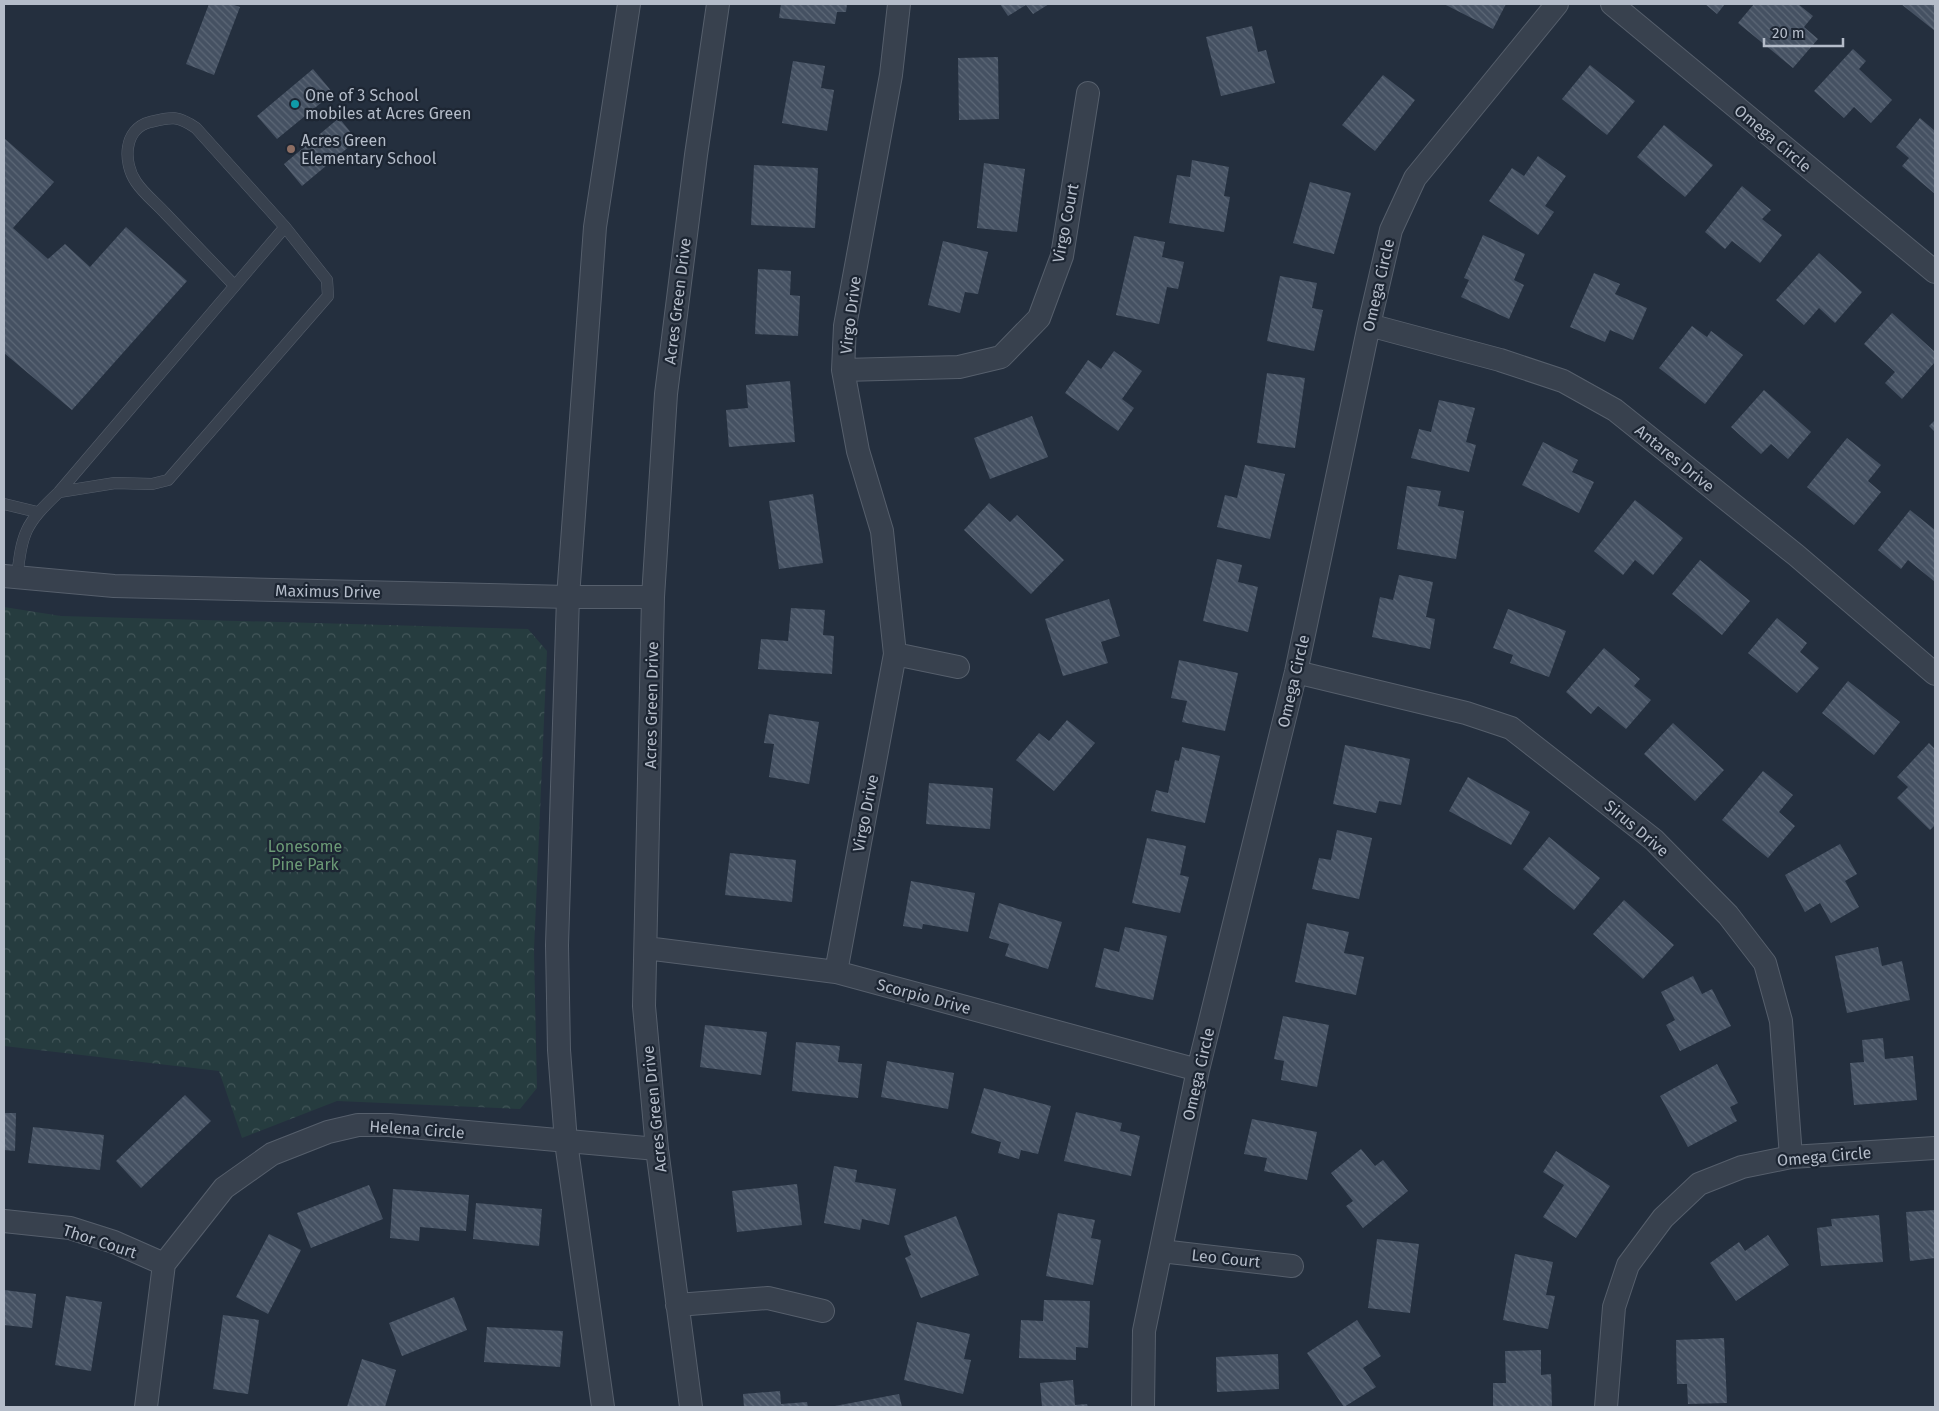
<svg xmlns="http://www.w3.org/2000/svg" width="1939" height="1411" font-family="'Fira Sans',sans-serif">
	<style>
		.park { fill: url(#park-crowns) }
		.building { fill: url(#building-back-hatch) }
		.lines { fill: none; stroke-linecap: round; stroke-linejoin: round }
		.service-casing { stroke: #565f6c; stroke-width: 12 }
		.minor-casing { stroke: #565f6c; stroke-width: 24 }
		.service { stroke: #38414e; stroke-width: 11 }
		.minor { stroke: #38414e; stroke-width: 22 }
		.culture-dot { fill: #0f9aa8; stroke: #1d2633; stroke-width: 2 }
		.education-dot { fill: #8d6e63; stroke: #1d2633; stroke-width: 2 }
		.labels { text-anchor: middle; stroke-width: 4.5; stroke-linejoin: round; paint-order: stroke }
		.poi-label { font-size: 16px; fill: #b4bcc9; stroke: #1d2633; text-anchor: start }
		.street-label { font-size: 16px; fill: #b4bcc9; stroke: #1d2633 }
		.park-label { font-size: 16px; fill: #6b9a76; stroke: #1d2633 }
	</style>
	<defs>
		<pattern id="park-crowns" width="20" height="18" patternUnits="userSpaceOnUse" patternTransform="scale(1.25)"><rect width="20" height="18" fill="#263c3f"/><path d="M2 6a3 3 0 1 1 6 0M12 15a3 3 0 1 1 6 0" fill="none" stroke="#435659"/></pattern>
		<pattern id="building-back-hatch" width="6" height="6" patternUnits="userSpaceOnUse" patternTransform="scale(1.25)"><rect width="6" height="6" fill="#455162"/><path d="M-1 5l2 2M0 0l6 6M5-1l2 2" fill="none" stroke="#5d6877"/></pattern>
	</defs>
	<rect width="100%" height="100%" fill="#242f3e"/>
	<path class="park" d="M 4,607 L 61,616 L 528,629 L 547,651 L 534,950 L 537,1088 L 520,1109 L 337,1101 L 242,1138 L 219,1071 L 4,1046 Z"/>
	<path class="building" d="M 209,4 L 231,4 L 240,7 L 214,75 L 186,64 Z
		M 781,4 L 847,4 L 846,12 L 837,12 L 835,24 L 779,18 Z
		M 1000,4 L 1049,4 L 1033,14 L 1026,5 L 1008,16 Z
		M 1444,4 L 1506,4 L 1493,29 Z
		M 1705,4 L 1725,4 L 1717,14 Z
		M 1754,4 L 1798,4 L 1813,16 L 1804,27 L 1818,39 L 1793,68 L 1738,23 Z
		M 1901,4 L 1935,4 L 1935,31 Z
		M 1252,26 L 1258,52 L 1266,50 L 1275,83 L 1221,96 L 1206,37 Z
		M 1853,49 L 1866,61 L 1859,69 L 1892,100 L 1871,123 L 1854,107 L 1844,118 L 1814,91 Z
		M 998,57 L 999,119 L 959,120 L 958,58 Z
		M 793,61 L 825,66 L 821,88 L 834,90 L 827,131 L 782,123 Z
		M 1590,65 L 1635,101 L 1607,135 L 1562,99 Z
		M 313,69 L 333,93 L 277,139 L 257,116 Z
		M 1383,75 L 1415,100 L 1375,151 L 1342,125 Z
		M 339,118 L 357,140 L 302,186 L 284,164 Z
		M 1920,118 L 1935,131 L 1935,194 L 1902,166 L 1909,158 L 1896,147 Z
		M 1664,125 L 1713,165 L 1685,197 L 1637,157 Z
		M 4,138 L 54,182 L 13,228 L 48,259 L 65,244 L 90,267 L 126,227 L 187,281 L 72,410 L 4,353 Z
		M 1538,156 L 1566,176 L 1545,206 L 1554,212 L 1538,235 L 1489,201 L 1512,168 L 1524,176 Z
		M 1192,160 L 1229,167 L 1224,196 L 1230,197 L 1224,232 L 1169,223 L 1177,175 L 1190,177 Z
		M 984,163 L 1025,169 L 1017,232 L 977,228 Z
		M 754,165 L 818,168 L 815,228 L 751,225 Z
		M 1310,182 L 1351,193 L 1334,254 L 1293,243 Z
		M 1742,186 L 1771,210 L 1762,219 L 1782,235 L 1760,263 L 1732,241 L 1725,249 L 1705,232 Z
		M 1483,235 L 1525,254 L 1514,280 L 1524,285 L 1509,319 L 1461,297 L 1469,280 L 1464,278 Z
		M 1134,236 L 1165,242 L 1162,257 L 1184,262 L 1178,289 L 1167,287 L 1159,324 L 1116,315 Z
		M 943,241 L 988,252 L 978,294 L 965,292 L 960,313 L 928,305 Z
		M 1819,253 L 1862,292 L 1835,323 L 1819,308 L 1804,325 L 1776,300 Z
		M 758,269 L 791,271 L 790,295 L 800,296 L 798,336 L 755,334 Z
		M 1594,273 L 1620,284 L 1615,294 L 1647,308 L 1633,340 L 1610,330 L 1605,342 L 1570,327 Z
		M 1280,276 L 1317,283 L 1312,308 L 1323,310 L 1314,351 L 1267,341 Z
		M 1892,313 L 1935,352 L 1935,362 L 1902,399 L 1885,383 L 1895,372 L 1864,344 Z
		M 1692,326 L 1707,337 L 1711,331 L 1743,355 L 1705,404 L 1659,368 Z
		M 1114,351 L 1142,371 L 1122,399 L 1134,408 L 1118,431 L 1065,393 L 1088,360 L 1101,369 Z
		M 1267,373 L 1305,378 L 1295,448 L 1257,443 Z
		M 790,381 L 795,442 L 729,447 L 726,410 L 748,408 L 746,385 Z
		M 1764,390 L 1811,432 L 1788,459 L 1771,444 L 1761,454 L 1731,427 Z
		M 1439,400 L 1475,408 L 1466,442 L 1476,445 L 1469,472 L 1411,458 L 1419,429 L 1431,432 Z
		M 1032,416 L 1048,457 L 990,479 L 974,438 Z
		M 1935,420 L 1935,432 L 1929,426 Z
		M 1847,438 L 1881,465 L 1868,481 L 1881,492 L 1854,525 L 1807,487 Z
		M 1543,442 L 1578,460 L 1572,472 L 1594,482 L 1579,513 L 1522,485 Z
		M 1245,465 L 1285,474 L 1270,539 L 1217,527 L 1225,495 L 1237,498 Z
		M 1407,486 L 1441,491 L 1438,506 L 1464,511 L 1456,559 L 1397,549 Z
		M 813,494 L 823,563 L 779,569 L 769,501 Z
		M 1635,500 L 1683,538 L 1653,575 L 1635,560 L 1623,575 L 1594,551 Z
		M 989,503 L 1010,522 L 1017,515 L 1064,560 L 1031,594 L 964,530 Z
		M 1910,510 L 1935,530 L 1935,582 L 1908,560 L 1901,569 L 1878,550 Z
		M 1217,559 L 1242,565 L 1238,582 L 1258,587 L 1248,632 L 1203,621 Z
		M 1700,560 L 1750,601 L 1722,635 L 1672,594 Z
		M 1399,575 L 1433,582 L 1426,617 L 1435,619 L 1430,649 L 1372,637 L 1380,597 L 1393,600 Z
		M 1109,599 L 1120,636 L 1101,642 L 1108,663 L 1063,676 L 1045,619 Z
		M 791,608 L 825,610 L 823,635 L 834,636 L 832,674 L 758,669 L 761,639 L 788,641 Z
		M 1508,609 L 1566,631 L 1549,677 L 1510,663 L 1513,655 L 1493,648 Z
		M 1777,618 L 1807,643 L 1800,652 L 1819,668 L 1797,693 L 1748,653 Z
		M 1604,648 L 1640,679 L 1634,686 L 1651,700 L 1626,729 L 1598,706 L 1591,714 L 1566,692 Z
		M 1179,660 L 1238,673 L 1225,731 L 1182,722 L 1187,701 L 1171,698 Z
		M 1848,681 L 1900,722 L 1874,755 L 1822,713 Z
		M 769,714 L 819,722 L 809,784 L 769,777 L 774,744 L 764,743 Z
		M 1067,720 L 1095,743 L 1054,791 L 1016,760 L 1039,733 L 1049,741 Z
		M 1673,723 L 1724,770 L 1695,801 L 1644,754 Z
		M 1929,743 L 1935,749 L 1935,825 L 1930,830 L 1897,798 L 1908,787 L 1897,777 Z
		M 1345,745 L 1410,759 L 1401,805 L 1379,801 L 1376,813 L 1333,804 Z
		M 1182,747 L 1220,756 L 1205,823 L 1151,811 L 1156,790 L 1168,793 L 1175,760 L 1179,761 Z
		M 1763,771 L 1793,795 L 1779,812 L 1795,826 L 1768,858 L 1722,820 Z
		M 1468,777 L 1530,812 L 1511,845 L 1449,811 Z
		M 929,783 L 993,788 L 990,829 L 926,824 Z
		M 1337,830 L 1372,838 L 1359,899 L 1312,889 L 1319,858 L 1331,860 Z
		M 1549,837 L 1600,878 L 1574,910 L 1523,869 Z
		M 1147,838 L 1186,846 L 1180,875 L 1189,877 L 1180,913 L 1132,903 Z
		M 1840,844 L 1857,874 L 1845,881 L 1859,907 L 1831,923 L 1820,903 L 1805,912 L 1785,875 Z
		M 730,853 L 796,860 L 792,902 L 725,895 Z
		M 911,881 L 975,893 L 968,932 L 923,924 L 922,929 L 903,926 Z
		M 1624,900 L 1674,945 L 1643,979 L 1593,934 Z
		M 999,903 L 1062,922 L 1048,969 L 1005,956 L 1009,944 L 989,938 Z
		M 1307,923 L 1349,932 L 1344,953 L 1364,957 L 1356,995 L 1295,982 Z
		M 1125,927 L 1167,936 L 1153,1000 L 1095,987 L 1104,948 L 1119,952 Z
		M 1878,947 L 1882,966 L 1902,961 L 1910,1000 L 1847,1013 L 1835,956 Z
		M 1693,976 L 1702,994 L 1712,989 L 1731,1026 L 1680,1051 L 1666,1025 L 1675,1020 L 1661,992 Z
		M 1283,1016 L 1329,1025 L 1317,1087 L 1281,1080 L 1284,1061 L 1274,1059 Z
		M 705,1025 L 767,1032 L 761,1075 L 700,1067 Z
		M 1883,1038 L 1885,1059 L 1913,1056 L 1917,1100 L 1854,1105 L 1850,1063 L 1864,1062 L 1862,1040 Z
		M 796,1042 L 840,1046 L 838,1062 L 862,1064 L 858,1098 L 792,1091 Z
		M 887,1061 L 954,1073 L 948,1109 L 881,1097 Z
		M 1717,1064 L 1738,1103 L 1730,1107 L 1737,1121 L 1688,1147 L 1660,1096 Z
		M 984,1088 L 1051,1106 L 1038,1154 L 1021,1150 L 1019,1159 L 998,1153 L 1001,1142 L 971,1133 Z
		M 185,1095 L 211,1121 L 141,1188 L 116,1161 Z
		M 1076,1112 L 1122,1123 L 1120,1131 L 1140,1136 L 1131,1176 L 1064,1161 Z
		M 4,1113 L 16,1113 L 15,1151 L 4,1150 Z
		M 1252,1119 L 1317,1132 L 1307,1180 L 1264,1171 L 1267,1158 L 1244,1154 Z
		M 33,1127 L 104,1135 L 100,1170 L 28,1163 Z
		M 1361,1149 L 1375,1166 L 1383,1160 L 1408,1191 L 1363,1228 L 1346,1206 L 1353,1201 L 1331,1173 Z
		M 1556,1151 L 1610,1186 L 1576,1238 L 1543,1217 L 1564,1185 L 1543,1172 Z
		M 834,1166 L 857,1170 L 855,1182 L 896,1189 L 889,1225 L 862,1219 L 860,1230 L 824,1223 Z
		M 797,1184 L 802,1225 L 737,1232 L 732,1191 Z
		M 369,1185 L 383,1219 L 311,1248 L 297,1213 Z
		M 393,1189 L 469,1195 L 466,1231 L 420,1227 L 419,1241 L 390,1238 Z
		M 476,1203 L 542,1209 L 539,1246 L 473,1239 Z
		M 1935,1210 L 1935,1258 L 1910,1261 L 1906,1212 Z
		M 1058,1213 L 1095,1220 L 1091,1238 L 1101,1240 L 1093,1285 L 1046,1276 Z
		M 1879,1215 L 1883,1262 L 1821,1266 L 1817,1228 L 1832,1226 L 1831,1219 Z
		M 956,1216 L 979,1275 L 921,1298 L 905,1258 L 911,1255 L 904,1236 Z
		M 269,1234 L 301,1250 L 268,1314 L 236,1297 Z
		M 1768,1235 L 1789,1265 L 1736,1301 L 1710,1263 L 1739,1242 L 1745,1251 Z
		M 1377,1239 L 1419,1244 L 1410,1313 L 1368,1308 Z
		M 1515,1254 L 1553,1262 L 1546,1295 L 1555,1296 L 1548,1329 L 1503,1320 Z
		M 4,1290 L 36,1294 L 32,1328 L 4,1325 Z
		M 66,1296 L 102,1302 L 91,1371 L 55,1365 Z
		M 454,1297 L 467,1330 L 402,1356 L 389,1323 Z
		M 1044,1300 L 1090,1301 L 1088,1348 L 1076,1347 L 1076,1360 L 1019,1358 L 1021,1320 L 1043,1321 Z
		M 223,1315 L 259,1320 L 248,1394 L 213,1389 Z
		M 1357,1320 L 1381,1356 L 1363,1368 L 1376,1387 L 1344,1407 L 1307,1353 Z
		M 917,1322 L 970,1334 L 964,1359 L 971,1360 L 963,1394 L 904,1380 Z
		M 487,1327 L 563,1331 L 560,1367 L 484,1362 Z
		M 1724,1338 L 1727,1403 L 1688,1404 L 1687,1384 L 1677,1384 L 1676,1340 Z
		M 1541,1350 L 1541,1375 L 1551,1374 L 1552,1407 L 1493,1407 L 1493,1383 L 1506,1383 L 1505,1351 Z
		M 1278,1354 L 1279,1389 L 1217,1392 L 1216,1357 Z
		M 362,1359 L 396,1370 L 385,1407 L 347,1407 Z
		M 1073,1380 L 1075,1405 L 1087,1404 L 1088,1407 L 1042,1407 L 1040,1383 Z
		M 780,1391 L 781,1404 L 807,1402 L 808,1407 L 744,1407 L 743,1394 Z
		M 899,1394 L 902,1407 L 835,1407 L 835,1406 Z"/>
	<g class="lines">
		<defs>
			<path id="service" d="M 59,492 L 115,483 L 152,484 L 168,480 L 328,296 L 327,280 L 285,227 L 196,128 C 177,115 171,117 150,122 C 123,129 123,163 136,182 C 144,194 156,203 165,213 C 188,237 211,261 234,285
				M 4,504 L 37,512
				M 17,578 C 22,532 25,524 59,492 L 285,227"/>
			<path id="minor" d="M 1612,4 L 1935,272
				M 1369,325 L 1500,360 L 1563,381 L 1615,410 L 1796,555 L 1935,674
				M 843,370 L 959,367 L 1001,357 L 1039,318 L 1062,256 L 1088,93
				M 4,576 L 114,586 L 568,597 L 653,597
				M 895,654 L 958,667
				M 1296,672 L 1466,713 L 1511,728 L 1654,840 L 1728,915 L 1765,963 L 1781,1021 L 1791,1157
				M 646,948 L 836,972 L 1198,1070
				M 836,972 L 895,654 L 882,531 L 858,451 L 843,370 L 845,326 L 891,75 L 899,4
				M 4,1221 L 70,1228 L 114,1242 L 164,1264
				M 1161,1251 L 1292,1266
				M 677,1305 L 768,1298 L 823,1311
				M 146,1407 L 164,1264 L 224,1188 L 272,1154 L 328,1132 L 358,1125 L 389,1125 L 657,1149
				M 603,1407 L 566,1142 L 559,1050 L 557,945 L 568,597 L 595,227 L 629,4
				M 691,1407 L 657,1149 L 644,1006 L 653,597 L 666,394 L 696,155 L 718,4
				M 1143,1407 L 1144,1331 L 1198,1070 L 1296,672 L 1369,325 L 1391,230 L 1415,178 L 1557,4
				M 1606,1407 L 1614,1307 L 1628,1265 L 1663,1218 L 1699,1184 L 1742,1167 L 1791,1157 L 1935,1148"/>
		</defs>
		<use href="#service" class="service-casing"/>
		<use href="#minor" class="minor-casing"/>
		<use href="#service" class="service"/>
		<use href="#minor" class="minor"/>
	</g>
	<circle class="culture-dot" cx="295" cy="104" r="5"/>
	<circle class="education-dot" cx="291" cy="149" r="5"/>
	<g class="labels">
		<g class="poi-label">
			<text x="305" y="101">One of 3 School<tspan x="305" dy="18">mobiles at Acres Green</tspan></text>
			<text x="301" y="146">Acres Green<tspan x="301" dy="18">Elementary School</tspan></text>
		</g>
		<g class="street-label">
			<text transform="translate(1773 138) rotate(40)" y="6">Omega Circle</text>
			<text transform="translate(1065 223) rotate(-79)" y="6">Virgo Court</text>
			<text transform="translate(1378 285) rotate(-77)" y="6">Omega Circle</text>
			<text transform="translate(677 301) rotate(-83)" y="6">Acres Green Drive</text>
			<text transform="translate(850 315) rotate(-83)" y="6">Virgo Drive</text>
			<text transform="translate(1675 458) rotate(39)" y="6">Antares Drive</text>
			<text transform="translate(328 591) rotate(1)" y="6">Maximus Drive</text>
			<text transform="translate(1293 681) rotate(-77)" y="6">Omega Circle</text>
			<text transform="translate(651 705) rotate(-89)" y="6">Acres Green Drive</text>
			<text transform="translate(865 813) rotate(-79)" y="6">Virgo Drive</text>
			<text transform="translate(1637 828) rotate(40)" y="6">Sirus Drive</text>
			<text transform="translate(924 996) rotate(15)" y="6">Scorpio Drive</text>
			<text transform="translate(1198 1074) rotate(-77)" y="6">Omega Circle</text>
			<text transform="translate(654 1109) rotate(-96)" y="6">Acres Green Drive</text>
			<text transform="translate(417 1129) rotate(4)" y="6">Helena Circle</text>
			<text transform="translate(1824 1156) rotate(-5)" y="6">Omega Circle</text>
			<text transform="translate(100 1241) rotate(18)" y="6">Thor Court</text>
			<text transform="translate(1226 1258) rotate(6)" y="6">Leo Court</text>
		</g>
		<g class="park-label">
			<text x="305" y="852">Lonesome<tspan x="305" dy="18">Pine Park</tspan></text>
		</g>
	</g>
	<rect width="1939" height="1411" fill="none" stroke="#b4bcc9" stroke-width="10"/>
	<path d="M1764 38v8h79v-8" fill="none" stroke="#b4bcc9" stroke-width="2.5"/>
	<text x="1772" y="38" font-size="15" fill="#b4bcc9" stroke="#1d2633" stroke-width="4" paint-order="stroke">20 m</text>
</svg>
